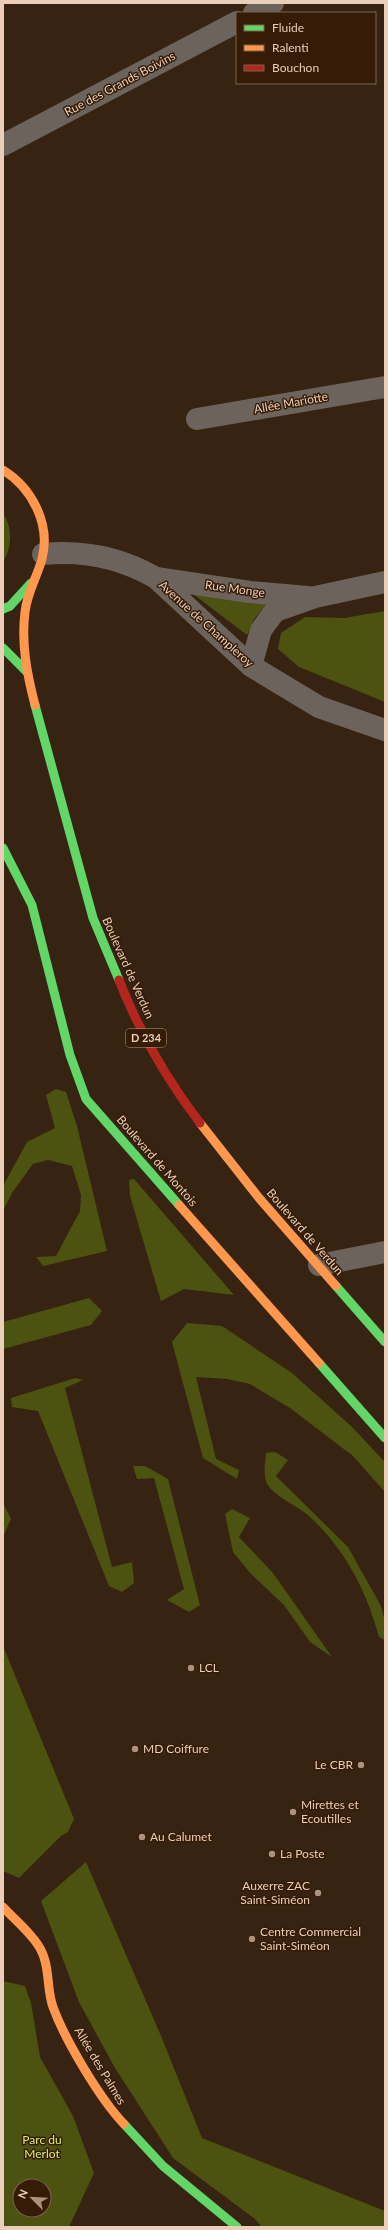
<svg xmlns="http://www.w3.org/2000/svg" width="388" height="2230" font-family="Lato,sans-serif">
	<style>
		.green { fill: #4c520f; fill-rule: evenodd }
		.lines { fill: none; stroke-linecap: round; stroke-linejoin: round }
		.street { stroke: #6c635c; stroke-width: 22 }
		.fast { stroke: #63d668; stroke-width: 9 }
		.slow { stroke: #ff974d; stroke-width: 9 }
		.jam { stroke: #b3261e; stroke-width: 9 }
		.poi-dot { fill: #ac927f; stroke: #351c07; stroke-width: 1.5 }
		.labels { text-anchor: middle; stroke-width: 3; stroke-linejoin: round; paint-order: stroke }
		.shield { fill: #351c07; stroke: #b49984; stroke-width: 1 }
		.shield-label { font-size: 11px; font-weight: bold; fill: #ebceba }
		.street-label { font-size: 12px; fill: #ebceba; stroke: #351c07 }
		.poi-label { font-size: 12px; fill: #ebceba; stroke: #351c07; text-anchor: start }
		.park-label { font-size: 12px; fill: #daf067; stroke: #351c07 }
	</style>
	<rect width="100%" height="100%" fill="#362312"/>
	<path class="green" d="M 3,514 C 13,527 12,548 3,562 Z
		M 189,591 L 270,601 L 254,619 L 247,635 Z
		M 385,611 L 385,702 L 299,667 L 278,649 L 281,633 L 305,617 L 344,618 Z
		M 56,1089 L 66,1092 L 77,1126 L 107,1251 L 43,1266 L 36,1257 L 56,1256 L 80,1211 L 81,1195 L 72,1166 L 48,1160 L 33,1164 L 12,1193 L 3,1211 L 3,1186 L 27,1142 L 55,1128 L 46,1095 Z
		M 134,1179 L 234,1295 L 184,1289 L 161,1301 L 130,1196 L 129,1180 Z
		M 89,1298 L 102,1311 L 91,1325 L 3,1349 L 3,1322 Z
		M 187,1323 L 222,1326 L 292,1373 L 351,1426 L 385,1462 L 385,1492 L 353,1456 L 290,1408 L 250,1384 L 227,1379 L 196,1377 L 216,1459 L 239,1470 L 237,1479 L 203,1458 L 172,1342 Z
		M 75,1378 L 83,1380 L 65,1388 L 112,1567 L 132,1562 L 134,1583 L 122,1592 L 109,1586 L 38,1411 L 12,1407 L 11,1398 Z
		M 275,1452 L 288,1460 L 276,1476 L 348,1547 L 381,1606 L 385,1622 L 385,1640 L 379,1637 C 367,1592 345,1549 310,1517 C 298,1506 281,1500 270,1488 C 262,1479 265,1465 266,1453 Z
		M 133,1466 L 145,1466 L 168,1479 L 200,1605 L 189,1612 L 167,1600 L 184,1589 L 154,1478 L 137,1479 Z
		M 3,1503 L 11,1519 L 3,1537 Z
		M 232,1509 L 250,1518 L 239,1537 L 273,1573 L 332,1657 L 310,1642 L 284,1605 L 251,1574 L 233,1552 L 225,1514 Z
		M 3,1646 L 74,1819 L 68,1832 L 61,1836 L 19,1878 L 3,1871 Z
		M 86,1862 L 161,2036 L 202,2138 L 385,2211 L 385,2227 L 262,2227 L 255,2219 L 173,2158 L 115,2068 L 79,2002 L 41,1901 Z
		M 3,1981 L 25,1986 L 31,2003 L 40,2057 L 73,2116 L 94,2173 L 69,2227 L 3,2227 ZM 20,2186 L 44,2186 L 44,2210 L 20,2210 Z"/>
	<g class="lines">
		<path class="street" d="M 254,13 L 273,3
			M 3,145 L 237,22
			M 197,419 L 385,387
			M 43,554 C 84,550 120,557 156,578 L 251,666 L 319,707 L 385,730
			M 156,578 L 250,592 L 308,597
			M 251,666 L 261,630 L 275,611 L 315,597 L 385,582
			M 319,1265 L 385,1252"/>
		<path class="fast" d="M 3,609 L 10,606 L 31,583
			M 3,648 L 26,671
			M 35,705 L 93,918 L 119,980
			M 3,848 L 32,905 L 70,1055 L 86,1099 L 179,1205
			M 336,1286 L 385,1342
			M 319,1363 L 385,1438
			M 124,2124 L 163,2166 L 237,2227"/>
		<path class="slow" d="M 3,470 C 32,488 51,524 42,559 C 37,577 27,593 25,612 C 21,644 27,674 35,705
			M 200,1123 L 259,1198 L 336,1286
			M 179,1205 L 319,1363
			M 3,1907 C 14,1919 29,1931 38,1945 C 51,1964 46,1989 53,2007 C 65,2040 100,2099 124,2124"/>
		<path class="jam" d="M 119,980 C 139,1031 167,1080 200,1123"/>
	</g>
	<g class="poi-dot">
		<circle cx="191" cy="1668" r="4"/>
		<circle cx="135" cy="1749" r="4"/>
		<circle cx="361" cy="1765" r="4"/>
		<circle cx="293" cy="1812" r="4"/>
		<circle cx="142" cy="1837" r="4"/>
		<circle cx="272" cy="1854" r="4"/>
		<circle cx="318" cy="1893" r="4"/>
		<circle cx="252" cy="1939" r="4"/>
	</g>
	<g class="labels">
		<rect class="shield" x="126" y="1029" width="40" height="18" rx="3"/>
		<g class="shield-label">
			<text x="146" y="1042">D 234</text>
		</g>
		<g class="street-label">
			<text transform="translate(120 84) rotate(-28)" y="4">Rue des Grands Boivins</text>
			<text transform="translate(291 403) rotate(-10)" y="4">Allée Mariotte</text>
			<text transform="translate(235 589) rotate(8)" y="4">Rue Monge</text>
			<text transform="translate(206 624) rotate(42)" y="4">Avenue de Champleroy</text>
			<text transform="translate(128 968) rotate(66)" y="4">Boulevard de Verdun</text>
			<text transform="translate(157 1161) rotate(49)" y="4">Boulevard de Montois</text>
			<text transform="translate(305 1232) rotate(49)" y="4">Boulevard de Verdun</text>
			<text transform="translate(100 2066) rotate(59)" y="4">Allée des Palmes</text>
		</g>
		<g class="poi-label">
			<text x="199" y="1672">LCL</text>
			<text x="143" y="1753">MD Coiffure</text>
			<text x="353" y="1769" text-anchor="end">Le CBR</text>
			<text x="301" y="1809">Mirettes et<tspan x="301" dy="14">Ecoutilles</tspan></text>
			<text x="150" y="1841">Au Calumet</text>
			<text x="280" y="1858">La Poste</text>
			<text x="310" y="1890" text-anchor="end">Auxerre ZAC<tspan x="310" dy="14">Saint-Siméon</tspan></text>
			<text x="260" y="1936">Centre Commercial<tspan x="260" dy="14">Saint-Siméon</tspan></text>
		</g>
		<g class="park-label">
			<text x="42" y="2144">Parc du<tspan x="42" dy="14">Merlot</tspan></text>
		</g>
	</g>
	<rect width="388" height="2230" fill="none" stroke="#ebceba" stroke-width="8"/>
	<rect x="236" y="12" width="140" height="72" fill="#351c07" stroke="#7e634f"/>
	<rect x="244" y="25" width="20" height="6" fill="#63d668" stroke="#7e634f"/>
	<text x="272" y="32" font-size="12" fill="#ebceba">Fluide</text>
	<rect x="244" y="45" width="20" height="6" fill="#ff974d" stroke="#7e634f"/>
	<text x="272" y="52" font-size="12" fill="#ebceba">Ralenti</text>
	<rect x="244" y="65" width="20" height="6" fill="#b3261e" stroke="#7e634f"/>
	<text x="272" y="72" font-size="12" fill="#ebceba">Bouchon</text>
	<g transform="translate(32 2198) rotate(294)"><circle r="19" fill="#351c07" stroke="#7e634f"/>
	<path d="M0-3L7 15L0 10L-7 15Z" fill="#ac927f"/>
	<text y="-6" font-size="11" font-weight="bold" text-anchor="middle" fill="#ebceba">N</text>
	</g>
</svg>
